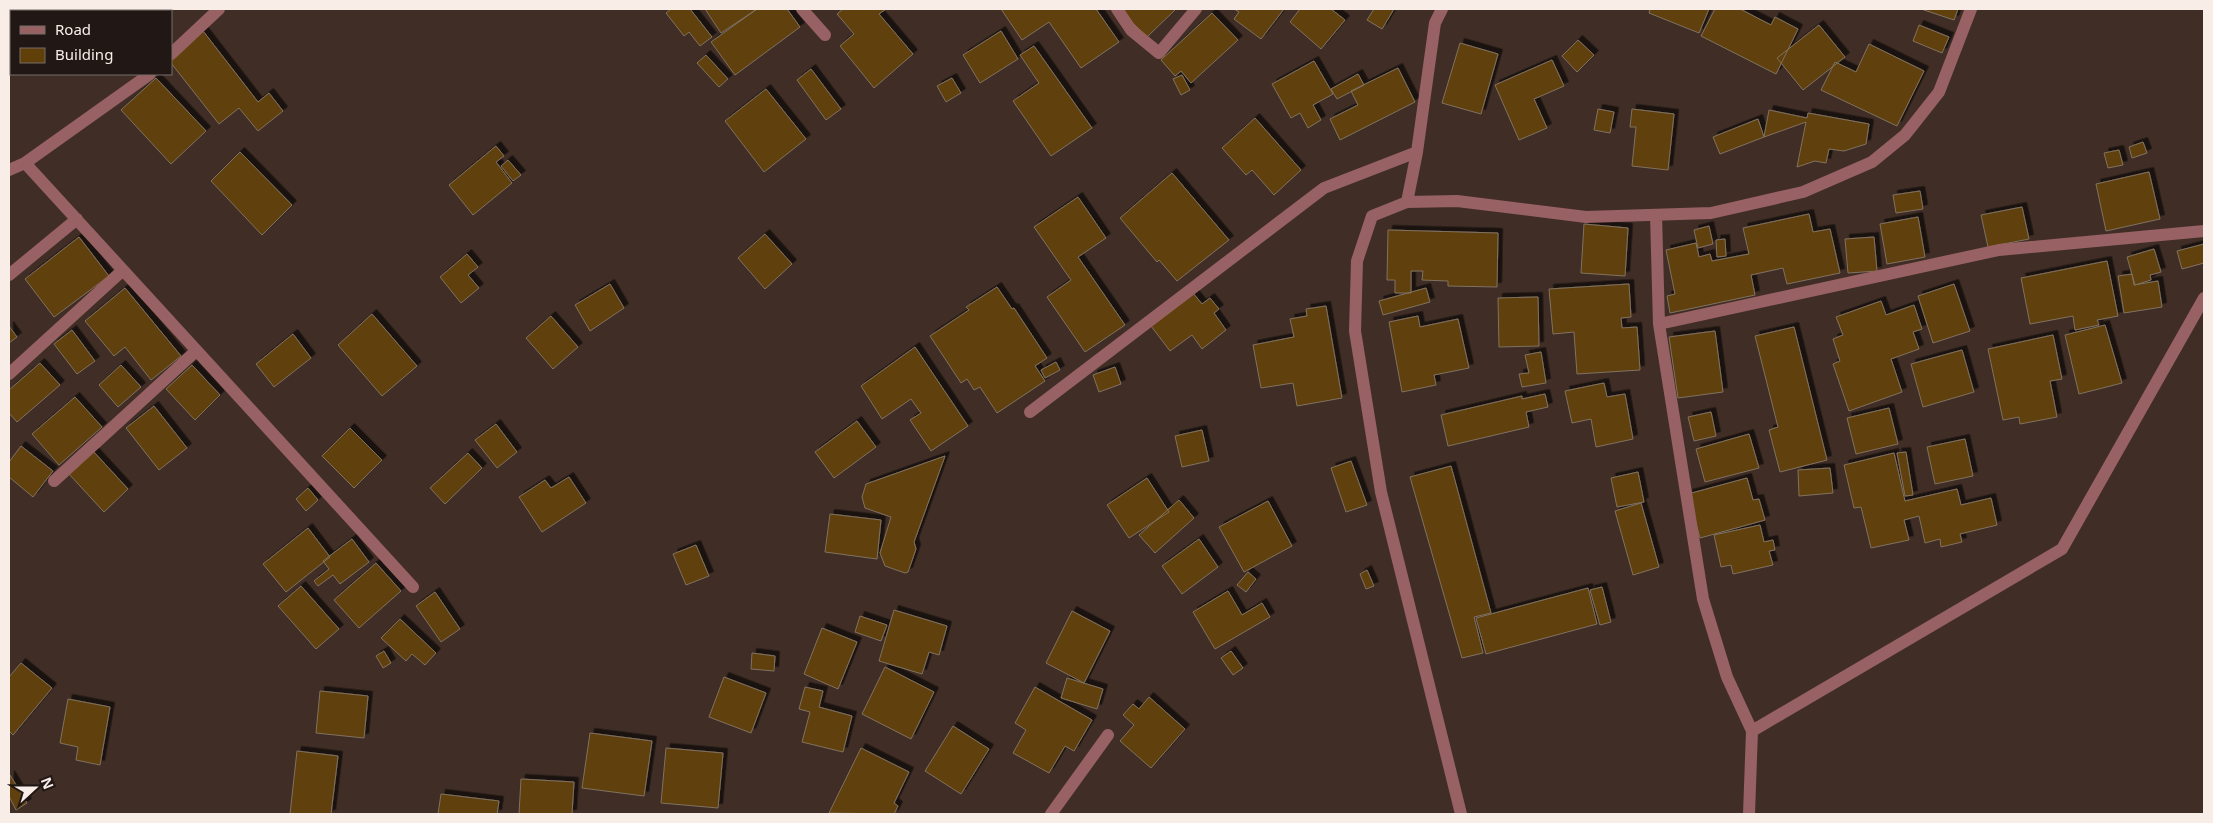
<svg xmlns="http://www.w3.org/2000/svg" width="2213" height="823" font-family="'Noto Sans',sans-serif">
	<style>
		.building { fill: #613f08; stroke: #807262; filter: url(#shadow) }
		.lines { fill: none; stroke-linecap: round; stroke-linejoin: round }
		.minor { stroke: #986163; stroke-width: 12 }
	</style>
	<defs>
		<filter id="shadow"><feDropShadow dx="4.5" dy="-4.5" stdDeviation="0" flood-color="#0009"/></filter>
	</defs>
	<rect width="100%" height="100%" fill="#402e26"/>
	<path class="building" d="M 9,9 L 24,9 L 25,11 L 11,11 L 11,66 L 9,66 Z
		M 671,9 L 690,9 L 712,37 L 700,46 L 689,32 L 684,36 L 666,13 Z
		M 705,9 L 757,9 L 721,33 Z
		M 757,9 L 787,9 L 800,27 L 735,75 L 711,42 Z
		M 843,9 L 886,9 L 879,14 L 913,54 L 874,88 L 840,46 L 854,34 L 837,14 Z
		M 1001,9 L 1096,9 L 1119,42 L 1081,68 L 1049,22 L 1022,40 Z
		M 1119,9 L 1176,9 L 1147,37 Z
		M 1234,9 L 1284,9 L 1261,39 L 1234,19 L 1239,12 Z
		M 1300,9 L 1331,9 L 1345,20 L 1321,49 L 1290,22 Z
		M 1374,9 L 1394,9 L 1382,29 L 1367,20 Z
		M 1650,9 L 1709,9 L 1699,33 L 1649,13 Z
		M 1715,9 L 1740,9 L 1771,25 L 1775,17 L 1798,29 L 1776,74 L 1701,36 Z
		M 1921,9 L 1958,9 L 1954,20 Z
		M 1212,13 L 1238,40 L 1191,83 L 1181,71 L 1175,76 L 1161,60 Z
		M 1819,25 L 1845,57 L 1803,90 L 1777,58 Z
		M 1919,25 L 1949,37 L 1942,53 L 1913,41 Z
		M 203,31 L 258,102 L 269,93 L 283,111 L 258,131 L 239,108 L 219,124 L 171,63 L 171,55 Z
		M 1001,31 L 1018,59 L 980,83 L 963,55 Z
		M 1578,40 L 1594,55 L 1577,72 L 1562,56 Z
		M 1460,43 L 1498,54 L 1481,114 L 1442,103 Z
		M 1869,44 L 1924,71 L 1897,126 L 1821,90 L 1835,62 L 1856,72 Z
		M 1034,46 L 1092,128 L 1051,156 L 1013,101 L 1039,83 L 1020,55 Z
		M 706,55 L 728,79 L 719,87 L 697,63 Z
		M 1552,60 L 1564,86 L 1534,99 L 1547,128 L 1519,140 L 1495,85 Z
		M 1314,61 L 1333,94 L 1313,105 L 1321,120 L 1308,128 L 1300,113 L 1291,118 L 1272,84 Z
		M 1398,68 L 1415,102 L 1340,140 L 1330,119 L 1358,105 L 1351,91 Z
		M 811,69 L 841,109 L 826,120 L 797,80 Z
		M 1358,74 L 1364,85 L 1337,99 L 1331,89 Z
		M 1182,75 L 1190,90 L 1181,95 L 1173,79 Z
		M 156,78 L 206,131 L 171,164 L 121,110 Z
		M 952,78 L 961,93 L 946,102 L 937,86 Z
		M 766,89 L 806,139 L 764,172 L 725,121 Z
		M 1598,109 L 1614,112 L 1610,133 L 1594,130 Z
		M 1632,109 L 1674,114 L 1668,170 L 1632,166 L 1636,127 L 1630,127 Z
		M 1769,110 L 1807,118 L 1808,113 L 1869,124 L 1866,144 L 1844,151 L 1829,149 L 1826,163 L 1815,161 L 1797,167 L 1806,122 L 1764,137 Z
		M 1255,118 L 1301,170 L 1274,195 L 1252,170 L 1246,175 L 1222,148 Z
		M 1758,119 L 1764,137 L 1720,154 L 1713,137 Z
		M 2143,142 L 2147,153 L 2132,158 L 2129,147 Z
		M 496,146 L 504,156 L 496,162 L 512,183 L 473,215 L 449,185 Z
		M 2119,150 L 2123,165 L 2108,168 L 2104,153 Z
		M 240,152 L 292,205 L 262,235 L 211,181 Z
		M 508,160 L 521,175 L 513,181 L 501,166 Z
		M 2149,172 L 2160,219 L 2106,231 L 2096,184 Z
		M 1172,173 L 1229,240 L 1177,281 L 1159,260 L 1157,262 L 1120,218 Z
		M 1920,191 L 1923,209 L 1896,213 L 1893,195 Z
		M 1078,197 L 1106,238 L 1078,257 L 1125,325 L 1085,352 L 1047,297 L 1071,280 L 1034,227 Z
		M 2022,207 L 2029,239 L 1988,247 L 1981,215 Z
		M 1809,214 L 1813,232 L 1830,229 L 1840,273 L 1787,284 L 1783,268 L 1751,275 L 1755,295 L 1670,313 L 1667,296 L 1675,294 L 1666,250 L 1696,243 L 1699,257 L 1710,254 L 1712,261 L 1749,254 L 1743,228 Z
		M 1918,217 L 1925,257 L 1887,264 L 1880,224 Z
		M 1584,224 L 1628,228 L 1625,276 L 1581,273 Z
		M 1709,226 L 1713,244 L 1698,248 L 1694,230 Z
		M 1388,230 L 1498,233 L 1497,287 L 1448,286 L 1448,281 L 1422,280 L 1423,271 L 1411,271 L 1411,293 L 1395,293 L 1395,280 L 1387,280 Z
		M 765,234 L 792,264 L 765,289 L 738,258 Z
		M 79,237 L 109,276 L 54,317 L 25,279 Z
		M 1874,237 L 1877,271 L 1848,273 L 1845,239 Z
		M 1725,239 L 1726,256 L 1717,257 L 1716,240 Z
		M 2204,244 L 2204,263 L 2182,269 L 2177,251 Z
		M 2154,249 L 2161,272 L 2150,275 L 2151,280 L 2135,285 L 2127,257 Z
		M 467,254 L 478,267 L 468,275 L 479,288 L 461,303 L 440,277 Z
		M 2107,261 L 2118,316 L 2097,320 L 2099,325 L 2075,330 L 2073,316 L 2030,324 L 2021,278 Z
		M 2132,274 L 2134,285 L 2158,281 L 2162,307 L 2124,313 L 2118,276 Z
		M 610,284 L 624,308 L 590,331 L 575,305 Z
		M 1629,284 L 1631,317 L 1621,318 L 1622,328 L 1637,327 L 1640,370 L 1577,374 L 1574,332 L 1553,334 L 1549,289 Z
		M 1954,284 L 1970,331 L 1933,343 L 1918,296 Z
		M 997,287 L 1012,309 L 1014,308 L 1047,358 L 1035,366 L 1045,381 L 997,413 L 980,387 L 974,390 L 967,379 L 961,383 L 930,336 L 969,310 L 966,307 Z
		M 125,288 L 181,356 L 151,380 L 125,347 L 114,356 L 85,321 Z
		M 1426,288 L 1430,302 L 1383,315 L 1379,301 Z
		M 1193,293 L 1202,304 L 1210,298 L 1219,309 L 1214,313 L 1226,330 L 1202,349 L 1192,335 L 1170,351 L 1151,326 Z
		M 1538,297 L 1539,346 L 1499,347 L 1498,298 Z
		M 1881,301 L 1886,315 L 1914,305 L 1922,329 L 1913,332 L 1919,349 L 1891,359 L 1902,392 L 1849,411 L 1833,364 L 1840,361 L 1833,339 L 1843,335 L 1836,317 Z
		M 1326,306 L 1342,398 L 1297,406 L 1293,383 L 1261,388 L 1253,345 L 1294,337 L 1290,319 L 1307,316 L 1306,309 Z
		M 372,314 L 417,366 L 382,396 L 338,345 Z
		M 551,316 L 578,347 L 553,369 L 526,338 Z
		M 1418,316 L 1420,327 L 1458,319 L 1469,368 L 1434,375 L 1436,385 L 1402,392 L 1389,322 Z
		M 2105,325 L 2122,383 L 2079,394 L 2065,335 Z
		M 9,326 L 17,337 L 9,343 Z
		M 1794,327 L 1827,460 L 1780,472 L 1769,430 L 1778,427 L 1755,336 Z
		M 72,330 L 95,361 L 77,374 L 54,344 Z
		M 1715,331 L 1723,392 L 1678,398 L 1669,337 Z
		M 293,334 L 311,358 L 274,387 L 256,364 Z
		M 2053,335 L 2062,379 L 2050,381 L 2057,417 L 2020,424 L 2019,417 L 2003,420 L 1988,349 Z
		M 915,347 L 968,426 L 931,451 L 910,420 L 921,413 L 911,399 L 882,419 L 861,386 Z
		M 1962,350 L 1974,392 L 1923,407 L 1911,364 Z
		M 1541,352 L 1546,383 L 1522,387 L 1519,374 L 1529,373 L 1525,355 Z
		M 1056,362 L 1060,370 L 1045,378 L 1041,370 Z
		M 40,363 L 60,385 L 17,422 L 9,413 L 9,390 Z
		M 121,365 L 141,387 L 118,407 L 99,385 Z
		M 192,365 L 220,395 L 195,420 L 166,389 Z
		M 1115,367 L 1121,384 L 1099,392 L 1093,375 Z
		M 1604,383 L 1607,397 L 1625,394 L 1633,439 L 1596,447 L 1591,419 L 1572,423 L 1565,391 Z
		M 1545,394 L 1548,407 L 1526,412 L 1529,427 L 1448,446 L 1441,415 L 1522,396 L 1522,399 Z
		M 75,397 L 102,427 L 59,465 L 32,434 Z
		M 154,406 L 187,448 L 159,470 L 126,428 Z
		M 1889,408 L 1898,444 L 1856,454 L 1847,418 Z
		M 1711,412 L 1716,436 L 1694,441 L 1688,417 Z
		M 857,421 L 876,447 L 834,478 L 815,452 Z
		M 496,424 L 517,452 L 497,468 L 475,440 Z
		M 350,428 L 382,460 L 354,488 L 322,456 Z
		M 1202,430 L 1209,461 L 1182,467 L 1175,436 Z
		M 1749,434 L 1759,468 L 1705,482 L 1696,449 Z
		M 1965,439 L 1973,476 L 1935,484 L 1927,447 Z
		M 21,446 L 53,471 L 33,497 L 9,477 L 9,462 Z
		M 93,451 L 128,489 L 104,512 L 69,474 Z
		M 1906,452 L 1913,495 L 1905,496 L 1897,453 Z
		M 468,453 L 482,468 L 445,504 L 430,488 Z
		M 1894,453 L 1905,501 L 1957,489 L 1961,505 L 1991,498 L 1997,525 L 1960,534 L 1962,542 L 1941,547 L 1940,539 L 1925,543 L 1919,516 L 1904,520 L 1909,540 L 1871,548 L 1861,507 L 1854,508 L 1844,465 Z
		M 945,456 L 914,542 L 916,549 L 908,572 L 905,573 L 885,566 L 880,553 L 891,517 L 865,508 L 862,497 L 866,484 Z
		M 1351,461 L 1367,505 L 1346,512 L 1331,468 Z
		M 1451,466 L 1491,613 L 1474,617 L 1483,653 L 1462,658 L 1410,477 Z
		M 1830,468 L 1833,493 L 1799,496 L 1798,470 Z
		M 1638,472 L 1644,502 L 1617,507 L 1611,478 Z
		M 569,477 L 586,503 L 542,532 L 519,497 L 545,480 L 551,488 Z
		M 1147,478 L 1169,512 L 1129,538 L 1107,505 Z
		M 1747,478 L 1753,500 L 1759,499 L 1765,520 L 1700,538 L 1688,494 Z
		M 308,488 L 318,500 L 306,511 L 296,499 Z
		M 1179,500 L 1194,518 L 1155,553 L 1139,535 Z
		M 1268,501 L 1292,546 L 1244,572 L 1219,527 Z
		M 1641,503 L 1659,567 L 1633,575 L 1615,511 Z
		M 830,514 L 881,520 L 877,559 L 825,552 Z
		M 1760,525 L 1764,542 L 1773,540 L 1775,550 L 1769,551 L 1773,565 L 1733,574 L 1731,565 L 1721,567 L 1714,535 Z
		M 308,528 L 330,557 L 286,592 L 263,564 Z
		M 352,539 L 369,562 L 340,584 L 333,575 L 318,586 L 314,581 L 329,569 L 323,561 Z
		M 1199,539 L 1218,567 L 1182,594 L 1162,566 Z
		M 696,545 L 709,576 L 686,585 L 673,554 Z
		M 376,563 L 401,591 L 359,628 L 334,600 Z
		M 1367,570 L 1374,586 L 1366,589 L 1360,574 Z
		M 1248,572 L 1256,579 L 1246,592 L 1237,585 Z
		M 301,586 L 339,629 L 316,649 L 278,606 Z
		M 1602,587 L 1611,622 L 1600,625 L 1590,590 Z
		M 1588,588 L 1597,624 L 1486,654 L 1476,618 Z
		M 1228,591 L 1242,615 L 1262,603 L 1270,617 L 1215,649 L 1193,612 Z
		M 435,592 L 460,629 L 441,642 L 416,606 Z
		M 894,610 L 947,626 L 939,655 L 929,652 L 922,674 L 879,661 Z
		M 1072,611 L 1110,631 L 1084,683 L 1046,663 Z
		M 860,616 L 887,625 L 881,641 L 855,632 Z
		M 400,619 L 436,653 L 425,665 L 412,654 L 406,661 L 381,638 Z
		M 822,628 L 857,642 L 838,689 L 804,674 Z
		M 384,651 L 391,663 L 383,668 L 376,656 Z
		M 1231,651 L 1243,668 L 1233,675 L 1221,658 Z
		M 752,653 L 775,656 L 774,671 L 751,669 Z
		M 21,663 L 52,688 L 13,735 L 9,731 L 9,677 Z
		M 885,667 L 934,692 L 911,739 L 862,714 Z
		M 724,677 L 766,693 L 751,733 L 709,717 Z
		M 1067,678 L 1103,689 L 1097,709 L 1061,698 Z
		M 805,687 L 823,691 L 819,707 L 852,716 L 843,752 L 802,742 L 810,712 L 799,709 Z
		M 1035,687 L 1092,720 L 1074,751 L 1065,746 L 1049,773 L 1013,753 L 1026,730 L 1015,723 Z
		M 320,691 L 368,696 L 364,738 L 316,733 Z
		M 1149,697 L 1185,729 L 1151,768 L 1120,741 L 1134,725 L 1123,715 L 1133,704 L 1139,709 Z
		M 68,699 L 110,707 L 100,765 L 76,760 L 78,747 L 60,743 Z
		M 953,726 L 989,749 L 961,794 L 925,771 Z
		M 590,733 L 652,741 L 644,796 L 582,788 Z
		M 666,748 L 723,753 L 718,808 L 661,803 Z
		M 861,748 L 909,772 L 894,803 L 898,806 L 894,814 L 829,813 Z
		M 297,751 L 338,756 L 331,814 L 290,814 Z
		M 10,775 L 27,803 L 16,810 L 9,796 Z
		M 521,779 L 574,782 L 572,814 L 519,814 Z
		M 441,794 L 499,801 L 497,814 L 438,814 Z"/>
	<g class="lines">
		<path class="minor" d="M 802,9 L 825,35
			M 1117,9 L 1131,30 L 1159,53 L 1196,9
			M 171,54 L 219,9
			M 25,163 L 413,587
			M 9,170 L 25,163 L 150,74
			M 1407,202 L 1417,152 L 1435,23 L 1442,9
			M 1656,215 L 1659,324 L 1703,599 L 1727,677 L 1752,731 L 1749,814
			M 9,275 L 77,219
			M 1659,324 L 1999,250 L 2204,231
			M 9,374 L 123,270
			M 1030,412 L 1324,188 L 1417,152
			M 54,481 L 196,351
			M 1752,731 L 2062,549 L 2204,298
			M 1051,814 L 1108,735
			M 1461,814 L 1381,492 L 1355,331 L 1357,261 L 1372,216 L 1407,202 L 1457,201 L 1586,217 L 1711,213 L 1803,192 L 1872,162 L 1905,135 L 1939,92 L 1971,9"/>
	</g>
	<rect width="2213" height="823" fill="none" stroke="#f9ede8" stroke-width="20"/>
	<rect x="10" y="10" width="162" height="65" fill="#211815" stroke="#776d69"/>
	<rect x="20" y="26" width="25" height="8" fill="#986163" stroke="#776d69"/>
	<text x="55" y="35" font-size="15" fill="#f9ede8">Road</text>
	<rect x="20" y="48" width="25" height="15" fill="#613f08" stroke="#776d69"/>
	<text x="55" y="60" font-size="15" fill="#f9ede8">Building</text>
	<g transform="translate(35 788) rotate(69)" stroke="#211815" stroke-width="4" paint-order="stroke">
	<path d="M0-4L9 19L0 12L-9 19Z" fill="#f9ede8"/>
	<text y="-8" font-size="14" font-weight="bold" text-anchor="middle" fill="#f9ede8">N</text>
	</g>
</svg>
